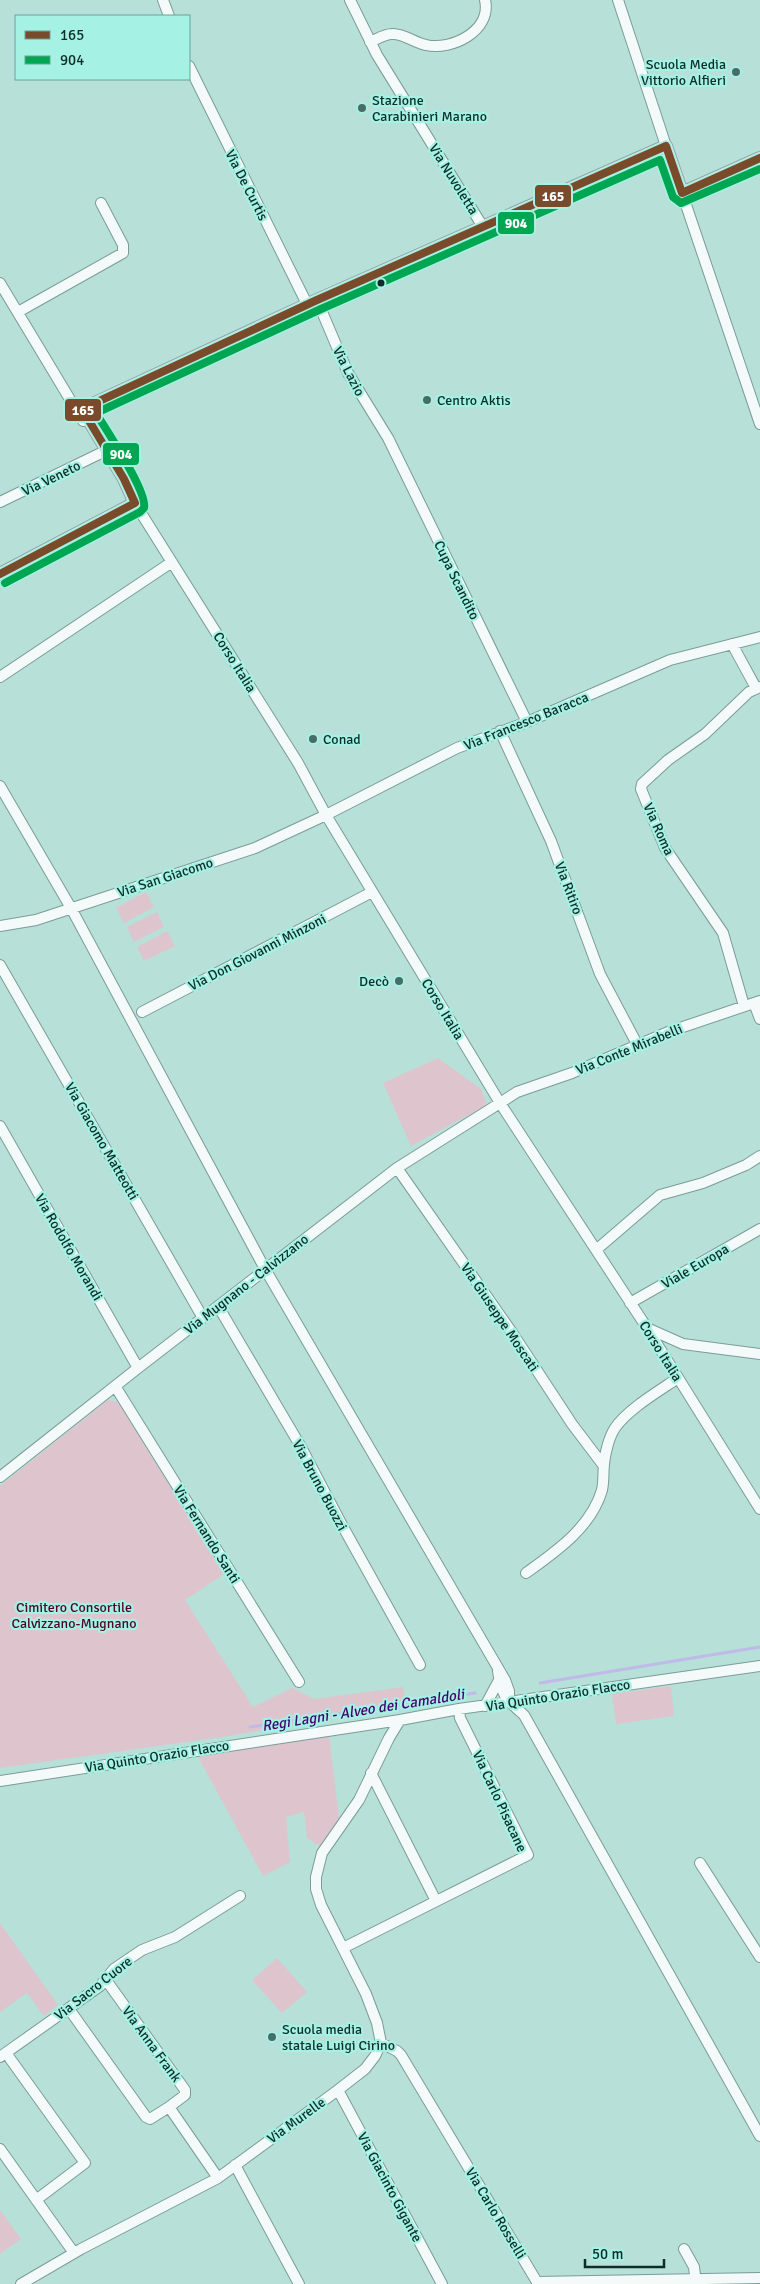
<svg xmlns="http://www.w3.org/2000/svg" width="760" height="2284" font-family="Signika,sans-serif">
	<style>
		.green { fill: #dec5cd }
		.lines { fill: none; stroke-linecap: round; stroke-linejoin: round }
		.stream { stroke: #c0bae8; stroke-width: 3 }
		.minor-casing { stroke: #7b9c97; stroke-width: 12 }
		.major-casing { stroke: #8ba8aa; stroke-width: 14 }
		.minor { stroke: #f4faf9; stroke-width: 10 }
		.major { stroke: #dee8eb; stroke-width: 12 }
		.bus-1-casing { stroke: #a5f1e3; stroke-width: 11 }
		.bus-2-casing { stroke: #a5f1e3; stroke-width: 11 }
		.bus-1 { stroke: #7a4b2a; stroke-width: 8 }
		.bus-2 { stroke: #00a651; stroke-width: 8 }
		.poi-dot { fill: #486c66; stroke: #a5f1e3; stroke-width: 2 }
		.bus-dot { fill: #0d2d29; stroke: #a5f1e3; stroke-width: 2 }
		.labels { text-anchor: middle; stroke-width: 4.5; stroke-linejoin: round; paint-order: stroke }
		.poi-label { font-size: 14px; fill: #0d2d29; stroke: #a5f1e3; text-anchor: start }
		.street-label { font-size: 14px; fill: #0d2d29; stroke: #a5f1e3 }
		.park-label { font-size: 14px; fill: #540025; stroke: #a5f1e3 }
		.water-label { font-size: 15px; font-style: italic; fill: #410270; stroke: #a5f1e3 }
		.line-badge { stroke: #a5f1e3; stroke-width: 2 }
		.badge-label { font-size: 14px; text-anchor: middle; font-weight: bold; fill: #fff }
	</style>
	<rect width="100%" height="100%" fill="#b6e0d8"/>
	<path class="green" d="M 146,892 L 154,907 L 124,923 L 116,908 Z
		M 157,912 L 164,927 L 134,942 L 127,927 Z
		M 167,931 L 175,946 L 144,961 L 137,947 Z
		M 438,1058 L 481,1089 L 487,1105 L 411,1146 L 383,1083 Z
		M 108,1400 L 118,1402 L 224,1574 L 185,1600 L 253,1707 L 292,1688 L 314,1699 L 403,1687 L 406,1706 L 222,1737 L 0,1768 L 0,1486 Z
		M 671,1686 L 674,1716 L 616,1724 L 612,1694 Z
		M 329,1735 L 340,1827 L 324,1849 L 307,1838 L 304,1812 L 286,1817 L 290,1862 L 263,1876 L 197,1755 Z
		M 0,1923 L 58,2005 L 44,2016 L 27,1993 L 0,2012 Z
		M 277,1958 L 307,1992 L 282,2013 L 252,1980 Z
		M 0,2210 L 21,2239 L 0,2254 Z"/>
	<g class="lines">
		<path class="stream" d="M 540,1683 L 760,1647
			M 250,1727 L 475,1693"/>
		<defs>
			<path id="minor" d="M 163,0 L 169,16
				M 350,0 L 377,55 L 483,227
				M 618,0 L 666,146
				M 370,42 C 377,39 385,34 392,34 C 403,33 415,43 426,45 C 451,51 492,31 485,0
				M 189,66 L 307,304
				M 682,193 L 760,424
				M 0,283 L 83,421
				M 317,300 L 348,373 L 388,438 L 527,722
				M 18,312 L 123,253 L 123,245 L 101,203
				M 131,497 L 298,763 L 326,815 L 500,1103 L 647,1328 L 760,1509
				M 0,502 L 101,453
				M 732,644 L 756,688
				M 0,677 L 172,562
				M 500,731 L 551,841 L 600,974 L 637,1044
				M 0,786 L 71,908 L 265,1269 L 505,1680 L 509,1691 L 509,1702
				M 0,926 L 36,920 L 255,848 L 326,815 L 457,748 L 527,722 L 670,660 L 760,637
				M 0,965 L 203,1318
				M 754,1003 L 760,1019
				M 744,1006 L 723,933 L 665,848 L 641,789 L 642,784 L 668,760 L 705,734 L 749,692 L 760,687
				M 142,1012 L 372,892
				M 0,1126 L 138,1368
				M 397,1168 L 513,1334 L 572,1424 L 603,1465
				M 596,1250 L 660,1195 L 703,1183 L 746,1165 L 760,1156
				M 630,1303 L 760,1229
				M 218,1306 L 301,1447 L 342,1525 L 420,1665
				M 647,1328 L 683,1344 L 760,1354
				M 115,1386 L 299,1682
				M 0,1477 L 138,1368 L 397,1168 L 500,1103 L 517,1092 L 572,1073 L 668,1032 L 760,1001
				M 526,1573 C 555,1552 591,1528 602,1490 C 604,1481 603,1473 604,1464 C 605,1453 609,1437 615,1428 C 628,1409 659,1391 678,1378
				M 498,1671 C 501,1694 506,1700 524,1715 L 760,2136
				M 485,1706 L 499,1680
				M 371,1773 L 436,1901
				M 0,1781 L 400,1720 L 459,1709 L 760,1666
				M 700,1863 L 760,1957
				M 343,1948 L 528,1855 L 460,1718 L 459,1709
				M 106,1980 L 185,2090 L 185,2095 L 169,2107 L 218,2178
				M 69,2009 L 146,2117 L 150,2119 L 169,2107
				M 381,2043 L 397,2051 L 401,2055 L 537,2282 L 760,2278
				M 6,2053 L 85,2163 L 36,2200
				M 0,2057 L 100,1986 L 114,1969 L 142,1950 L 175,1937 L 240,1896
				M 338,2090 L 442,2284
				M 0,2149 L 74,2253
				M 235,2165 L 299,2284
				M 684,2249 L 694,2267 L 696,2284
				M 21,2284 L 81,2249 L 218,2178 L 338,2090 L 365,2069 L 375,2056 L 381,2043 L 377,2023 L 366,1994 L 321,1905 L 316,1889 L 316,1877 L 322,1853 L 359,1800 L 389,1738 L 400,1720"/>
			<path id="major" d="M 0,574 L 135,503 L 124,479 L 82,409 L 317,300 L 666,146 L 682,193 L 760,158"/>
		</defs>
		<use href="#minor" class="minor-casing"/>
		<use href="#major" class="major-casing"/>
		<use href="#minor" class="minor"/>
		<use href="#major" class="major"/>
		<defs>
			<path id="bus-1" d="M 0,574 L 135,503 L 124,479 L 82,409 L 317,300 L 666,146 L 682,193 L 760,158"/>
			<path id="bus-2" d="M 5,583 L 140,512 L 144,508 C 148,492 106,430 96,413 L 321,309 L 660,160 L 673,197 L 681,203 L 760,169"/>
		</defs>
		<use href="#bus-1" class="bus-1-casing"/>
		<use href="#bus-2" class="bus-2-casing"/>
		<use href="#bus-1" class="bus-1"/>
		<use href="#bus-2" class="bus-2"/>
	</g>
	<g class="poi-dot">
		<circle cx="736" cy="72" r="5"/>
		<circle cx="362" cy="108" r="5"/>
		<circle cx="427" cy="400" r="5"/>
		<circle cx="313" cy="739" r="5"/>
		<circle cx="399" cy="981" r="5"/>
		<circle cx="272" cy="2037" r="5"/>
	</g>
	<circle class="bus-dot" cx="381" cy="283" r="4.5"/>
	<g class="labels">
		<g class="poi-label">
			<text x="726" y="69" text-anchor="end">Scuola Media<tspan x="726" dy="16">Vittorio Alfieri</tspan></text>
			<text x="372" y="105">Stazione<tspan x="372" dy="16">Carabinieri Marano</tspan></text>
			<text x="437" y="405">Centro Aktis</text>
			<text x="323" y="744">Conad</text>
			<text x="389" y="986" text-anchor="end">Decò</text>
			<text x="282" y="2034">Scuola media<tspan x="282" dy="16">statale Luigi Cirino</tspan></text>
		</g>
		<g class="street-label">
			<text transform="translate(454 179) rotate(58)" y="5">Via Nuvoletta</text>
			<text transform="translate(247 185) rotate(63)" y="5">Via De Curtis</text>
			<text transform="translate(349 371) rotate(63)" y="5">Via Lazio</text>
			<text transform="translate(51 478) rotate(-26)" y="5">Via Veneto</text>
			<text transform="translate(457 580) rotate(64)" y="5">Cupa Scandito</text>
			<text transform="translate(235 662) rotate(58)" y="5">Corso Italia</text>
			<text transform="translate(526 721) rotate(-22)" y="5">Via Francesco Baracca</text>
			<text transform="translate(659 829) rotate(66)" y="5">Via Roma</text>
			<text transform="translate(165 877) rotate(-18)" y="5">Via San Giacomo</text>
			<text transform="translate(569 888) rotate(69)" y="5">Via Ritiro</text>
			<text transform="translate(257 952) rotate(-27)" y="5">Via Don Giovanni Minzoni</text>
			<text transform="translate(443 1009) rotate(59)" y="5">Corso Italia</text>
			<text transform="translate(629 1049) rotate(-22)" y="5">Via Conte Mirabelli</text>
			<text transform="translate(102 1141) rotate(60)" y="5">Via Giacomo Matteotti</text>
			<text transform="translate(69 1247) rotate(60)" y="5">Via Rodolfo Morandi</text>
			<text transform="translate(695 1266) rotate(-30)" y="5">Viale Europa</text>
			<text transform="translate(246 1284) rotate(-38)" y="5">Via Mugnano - Calvizzano</text>
			<text transform="translate(500 1317) rotate(56)" y="5">Via Giuseppe Moscati</text>
			<text transform="translate(661 1351) rotate(58)" y="5">Corso Italia</text>
			<text transform="translate(320 1485) rotate(62)" y="5">Via Bruno Buozzi</text>
			<text transform="translate(207 1534) rotate(58)" y="5">Via Fernando Santi</text>
			<text transform="translate(558 1695) rotate(-9)" y="5">Via Quinto Orazio Flacco</text>
			<text transform="translate(157 1756) rotate(-9)" y="5">Via Quinto Orazio Flacco</text>
			<text transform="translate(500 1801) rotate(65)" y="5">Via Carlo Pisacane</text>
			<text transform="translate(93 1988) rotate(-38)" y="5">Via Sacro Cuore</text>
			<text transform="translate(152 2044) rotate(54)" y="5">Via Anna Frank</text>
			<text transform="translate(296 2120) rotate(-36)" y="5">Via Murelle</text>
			<text transform="translate(390 2187) rotate(62)" y="5">Via Giacinto Gigante</text>
			<text transform="translate(496 2213) rotate(59)" y="5">Via Carlo Rosselli</text>
		</g>
		<g class="park-label">
			<text x="74" y="1612">Cimitero Consortile<tspan x="74" dy="16">Calvizzano-Mugnano</tspan></text>
		</g>
		<g class="water-label">
			<text transform="translate(363 1710) rotate(-9)" y="5">Regi Lagni - Alveo dei Camaldoli</text>
		</g>
	</g>
	<g class="line-badge">
		<rect x="534" y="184" width="38" height="24" rx="5" fill="#7a4b2a"/>
		<rect x="497" y="211" width="38" height="24" rx="5" fill="#00a651"/>
		<rect x="64" y="398" width="38" height="24" rx="5" fill="#7a4b2a"/>
		<rect x="102" y="442" width="38" height="24" rx="5" fill="#00a651"/>
	</g>
	<g class="badge-label">
		<text x="553" y="201">165</text>
		<text x="516" y="228">904</text>
		<text x="83" y="415">165</text>
		<text x="121" y="459">904</text>
	</g>
	<rect x="15" y="15" width="175" height="65" fill="#a5f1e3" stroke="#68a399"/>
	<rect x="25" y="31" width="25" height="8" fill="#7a4b2a" stroke="#68a399"/>
	<text x="60" y="40" font-size="15" fill="#0d2d29">165</text>
	<rect x="25" y="56" width="25" height="8" fill="#00a651" stroke="#68a399"/>
	<text x="60" y="65" font-size="15" fill="#0d2d29">904</text>
	<path d="M585 2259v8h79v-8" fill="none" stroke="#0d2d29" stroke-width="2.5"/>
	<text x="592" y="2259" font-size="15" fill="#0d2d29" stroke="#a5f1e3" stroke-width="4" paint-order="stroke">50 m</text>
</svg>
